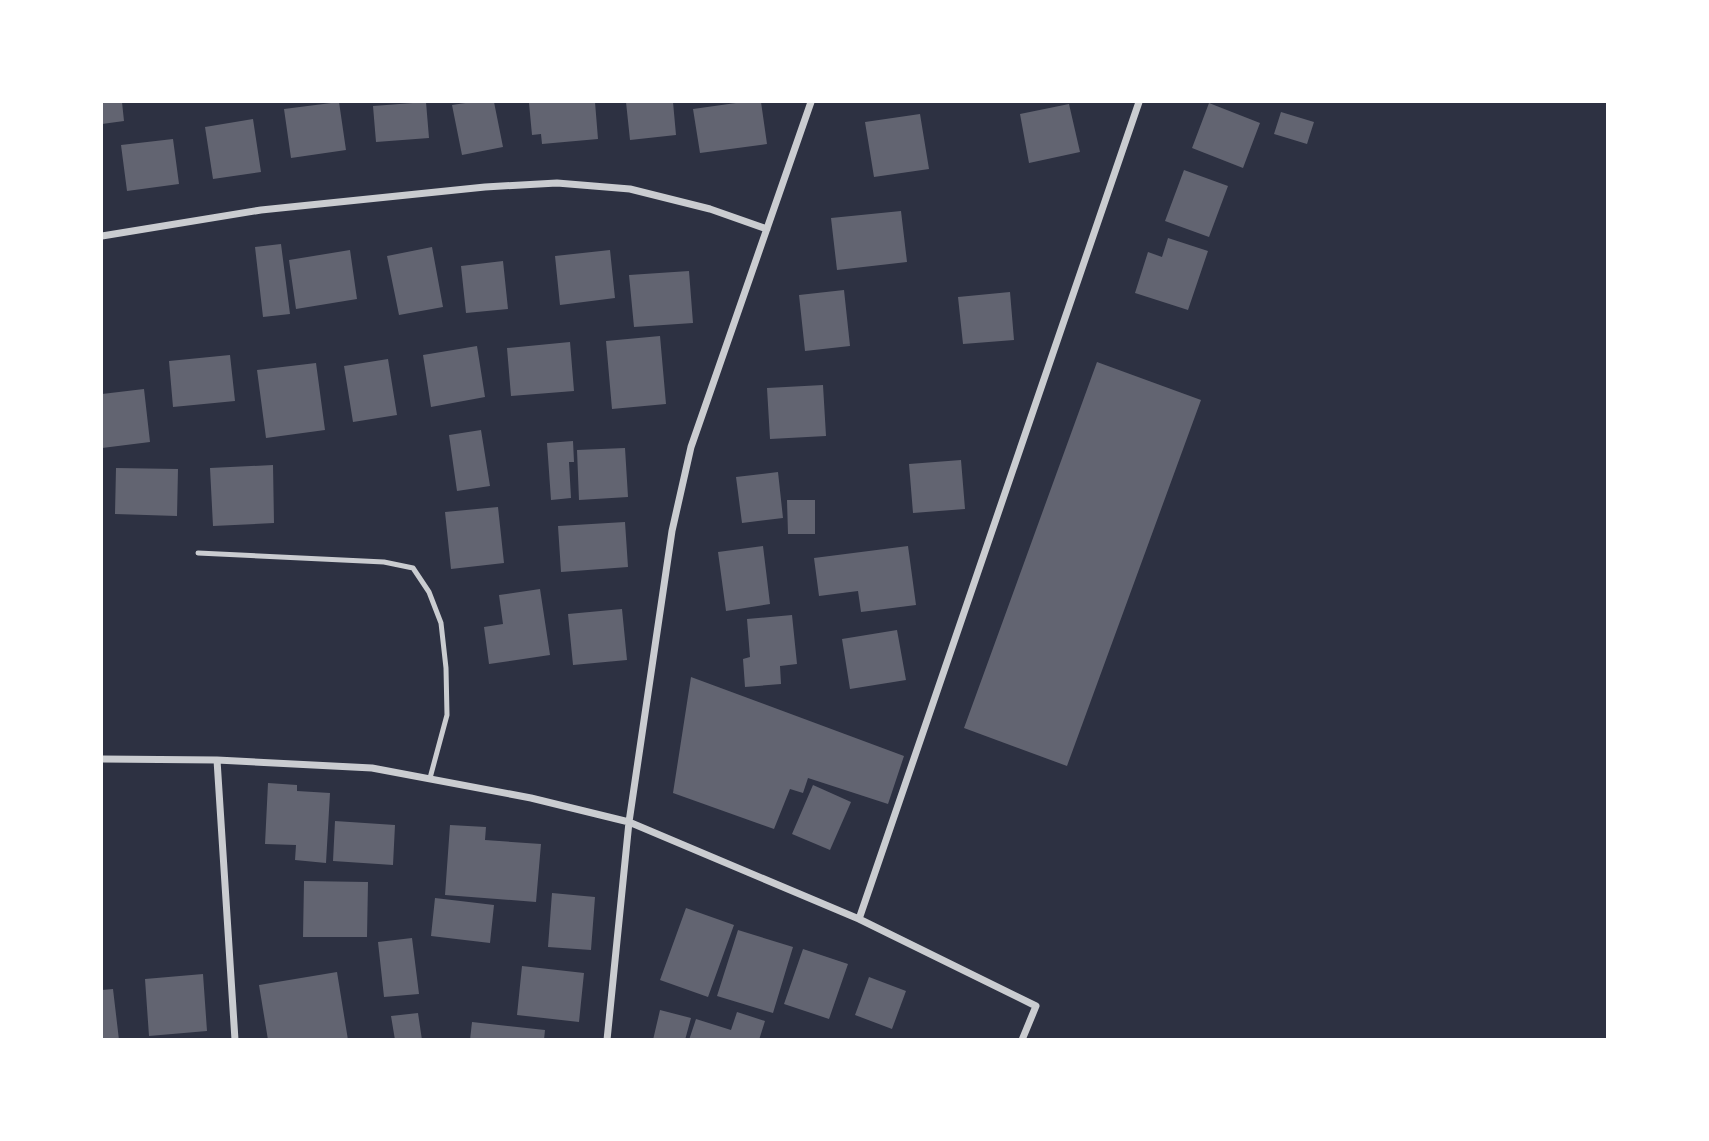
<svg xmlns="http://www.w3.org/2000/svg" width="1709" height="1141" font-family="Overpass,sans-serif">
	<style>
		.building { fill: #626471 }
		.lines { fill: none; stroke-linecap: round; stroke-linejoin: round }
		.service { stroke: #caccd0; stroke-width: 5 }
		.minor { stroke: #caccd0; stroke-width: 7 }
	</style>
	<rect width="100%" height="100%" fill="#2d3142"/>
	<path class="building" d="M 102,102 L 122,102 L 124,121 L 102,124 Z
		M 339,102 L 346,150 L 291,158 L 284,109 Z
		M 426,102 L 429,138 L 376,142 L 373,106 Z
		M 472,102 L 494,102 L 503,147 L 462,155 L 452,105 Z
		M 547,102 L 595,102 L 598,139 L 542,144 L 541,134 L 532,135 L 529,103 Z
		M 626,102 L 673,102 L 676,135 L 630,140 Z
		M 743,102 L 761,102 L 767,144 L 700,153 L 693,109 Z
		M 1209,103 L 1260,123 L 1243,168 L 1192,148 Z
		M 1069,104 L 1080,152 L 1029,163 L 1020,114 Z
		M 1281,112 L 1314,122 L 1307,144 L 1274,134 Z
		M 920,114 L 929,169 L 874,177 L 865,122 Z
		M 253,119 L 261,172 L 213,179 L 205,127 Z
		M 173,139 L 179,184 L 127,191 L 121,145 Z
		M 1184,170 L 1228,186 L 1209,237 L 1165,221 Z
		M 901,211 L 907,262 L 837,270 L 831,218 Z
		M 1168,238 L 1208,251 L 1188,310 L 1135,293 L 1148,252 L 1162,257 Z
		M 281,244 L 290,314 L 263,317 L 255,247 Z
		M 432,247 L 443,307 L 399,315 L 387,256 Z
		M 350,250 L 357,299 L 296,309 L 289,260 Z
		M 610,250 L 615,298 L 560,305 L 555,256 Z
		M 503,261 L 508,309 L 466,313 L 461,266 Z
		M 689,271 L 693,323 L 634,327 L 629,275 Z
		M 844,290 L 850,346 L 805,351 L 799,295 Z
		M 1010,292 L 1014,340 L 963,344 L 958,297 Z
		M 660,336 L 666,404 L 612,409 L 606,341 Z
		M 570,342 L 574,391 L 511,396 L 507,348 Z
		M 477,346 L 485,397 L 431,407 L 423,355 Z
		M 230,355 L 235,401 L 173,407 L 169,361 Z
		M 388,359 L 397,415 L 353,422 L 344,366 Z
		M 1097,362 L 1201,400 L 1067,766 L 964,728 Z
		M 316,363 L 325,430 L 266,438 L 257,370 Z
		M 823,385 L 826,436 L 770,439 L 767,388 Z
		M 144,389 L 150,442 L 102,448 L 102,394 Z
		M 481,430 L 490,486 L 457,491 L 449,435 Z
		M 573,441 L 574,462 L 569,462 L 571,498 L 551,500 L 547,443 Z
		M 625,448 L 628,497 L 579,500 L 577,450 Z
		M 961,460 L 965,509 L 913,513 L 909,464 Z
		M 273,465 L 274,523 L 213,526 L 210,468 Z
		M 116,468 L 178,469 L 177,516 L 115,514 Z
		M 778,472 L 783,518 L 742,523 L 736,477 Z
		M 787,500 L 815,500 L 815,534 L 788,534 Z
		M 498,507 L 504,563 L 451,569 L 445,512 Z
		M 625,522 L 628,567 L 561,572 L 558,526 Z
		M 763,546 L 770,604 L 726,611 L 718,552 Z
		M 908,546 L 916,605 L 861,612 L 858,591 L 819,596 L 814,558 Z
		M 540,589 L 550,655 L 489,664 L 484,627 L 503,624 L 499,595 Z
		M 622,609 L 627,660 L 573,665 L 568,614 Z
		M 792,615 L 797,664 L 780,666 L 781,684 L 745,687 L 743,659 L 750,657 L 747,619 Z
		M 897,630 L 906,680 L 850,689 L 842,639 Z
		M 691,677 L 904,756 L 888,804 L 808,778 L 803,793 L 790,789 L 774,829 L 673,793 Z
		M 268,783 L 297,785 L 297,791 L 330,793 L 326,863 L 295,860 L 296,845 L 265,844 Z
		M 813,785 L 851,802 L 830,850 L 792,834 Z
		M 335,821 L 395,825 L 393,865 L 333,861 Z
		M 450,825 L 486,827 L 485,840 L 541,844 L 536,902 L 445,895 Z
		M 304,881 L 368,882 L 367,937 L 303,937 Z
		M 552,893 L 595,897 L 591,950 L 548,947 Z
		M 435,898 L 494,905 L 490,943 L 431,936 Z
		M 686,908 L 734,925 L 708,997 L 660,980 Z
		M 738,930 L 793,947 L 773,1013 L 717,996 Z
		M 412,938 L 419,994 L 384,997 L 378,942 Z
		M 803,949 L 848,964 L 829,1019 L 784,1004 Z
		M 522,966 L 584,973 L 579,1022 L 517,1015 Z
		M 337,972 L 348,1040 L 268,1040 L 259,985 Z
		M 203,974 L 207,1031 L 149,1036 L 145,979 Z
		M 869,977 L 906,991 L 892,1029 L 855,1015 Z
		M 113,989 L 119,1040 L 102,1040 L 102,990 Z
		M 660,1010 L 691,1018 L 685,1040 L 653,1040 Z
		M 737,1012 L 765,1021 L 759,1040 L 689,1040 L 696,1019 L 731,1030 Z
		M 418,1013 L 422,1040 L 395,1040 L 391,1016 Z
		M 472,1022 L 545,1030 L 544,1040 L 470,1040 Z"/>
	<g class="lines">
		<path class="service" d="M 198,553 L 384,562 L 413,568 L 429,592 L 441,623 L 446,668 L 447,715 L 430,778"/>
		<path class="minor" d="M 102,236 L 261,210 L 485,187 L 557,183 L 630,189 L 710,209 L 767,229
			M 102,759 L 217,760 L 235,1040
			M 217,760 L 372,768 L 531,798 L 629,822 L 859,919 L 1036,1006 L 1022,1040
			M 859,919 L 1139,102
			M 607,1040 L 629,822 L 672,531 L 691,447 L 811,102"/>
	</g>
	<rect width="1709" height="1141" fill="none" stroke="#ffffff" stroke-width="206"/>
</svg>
